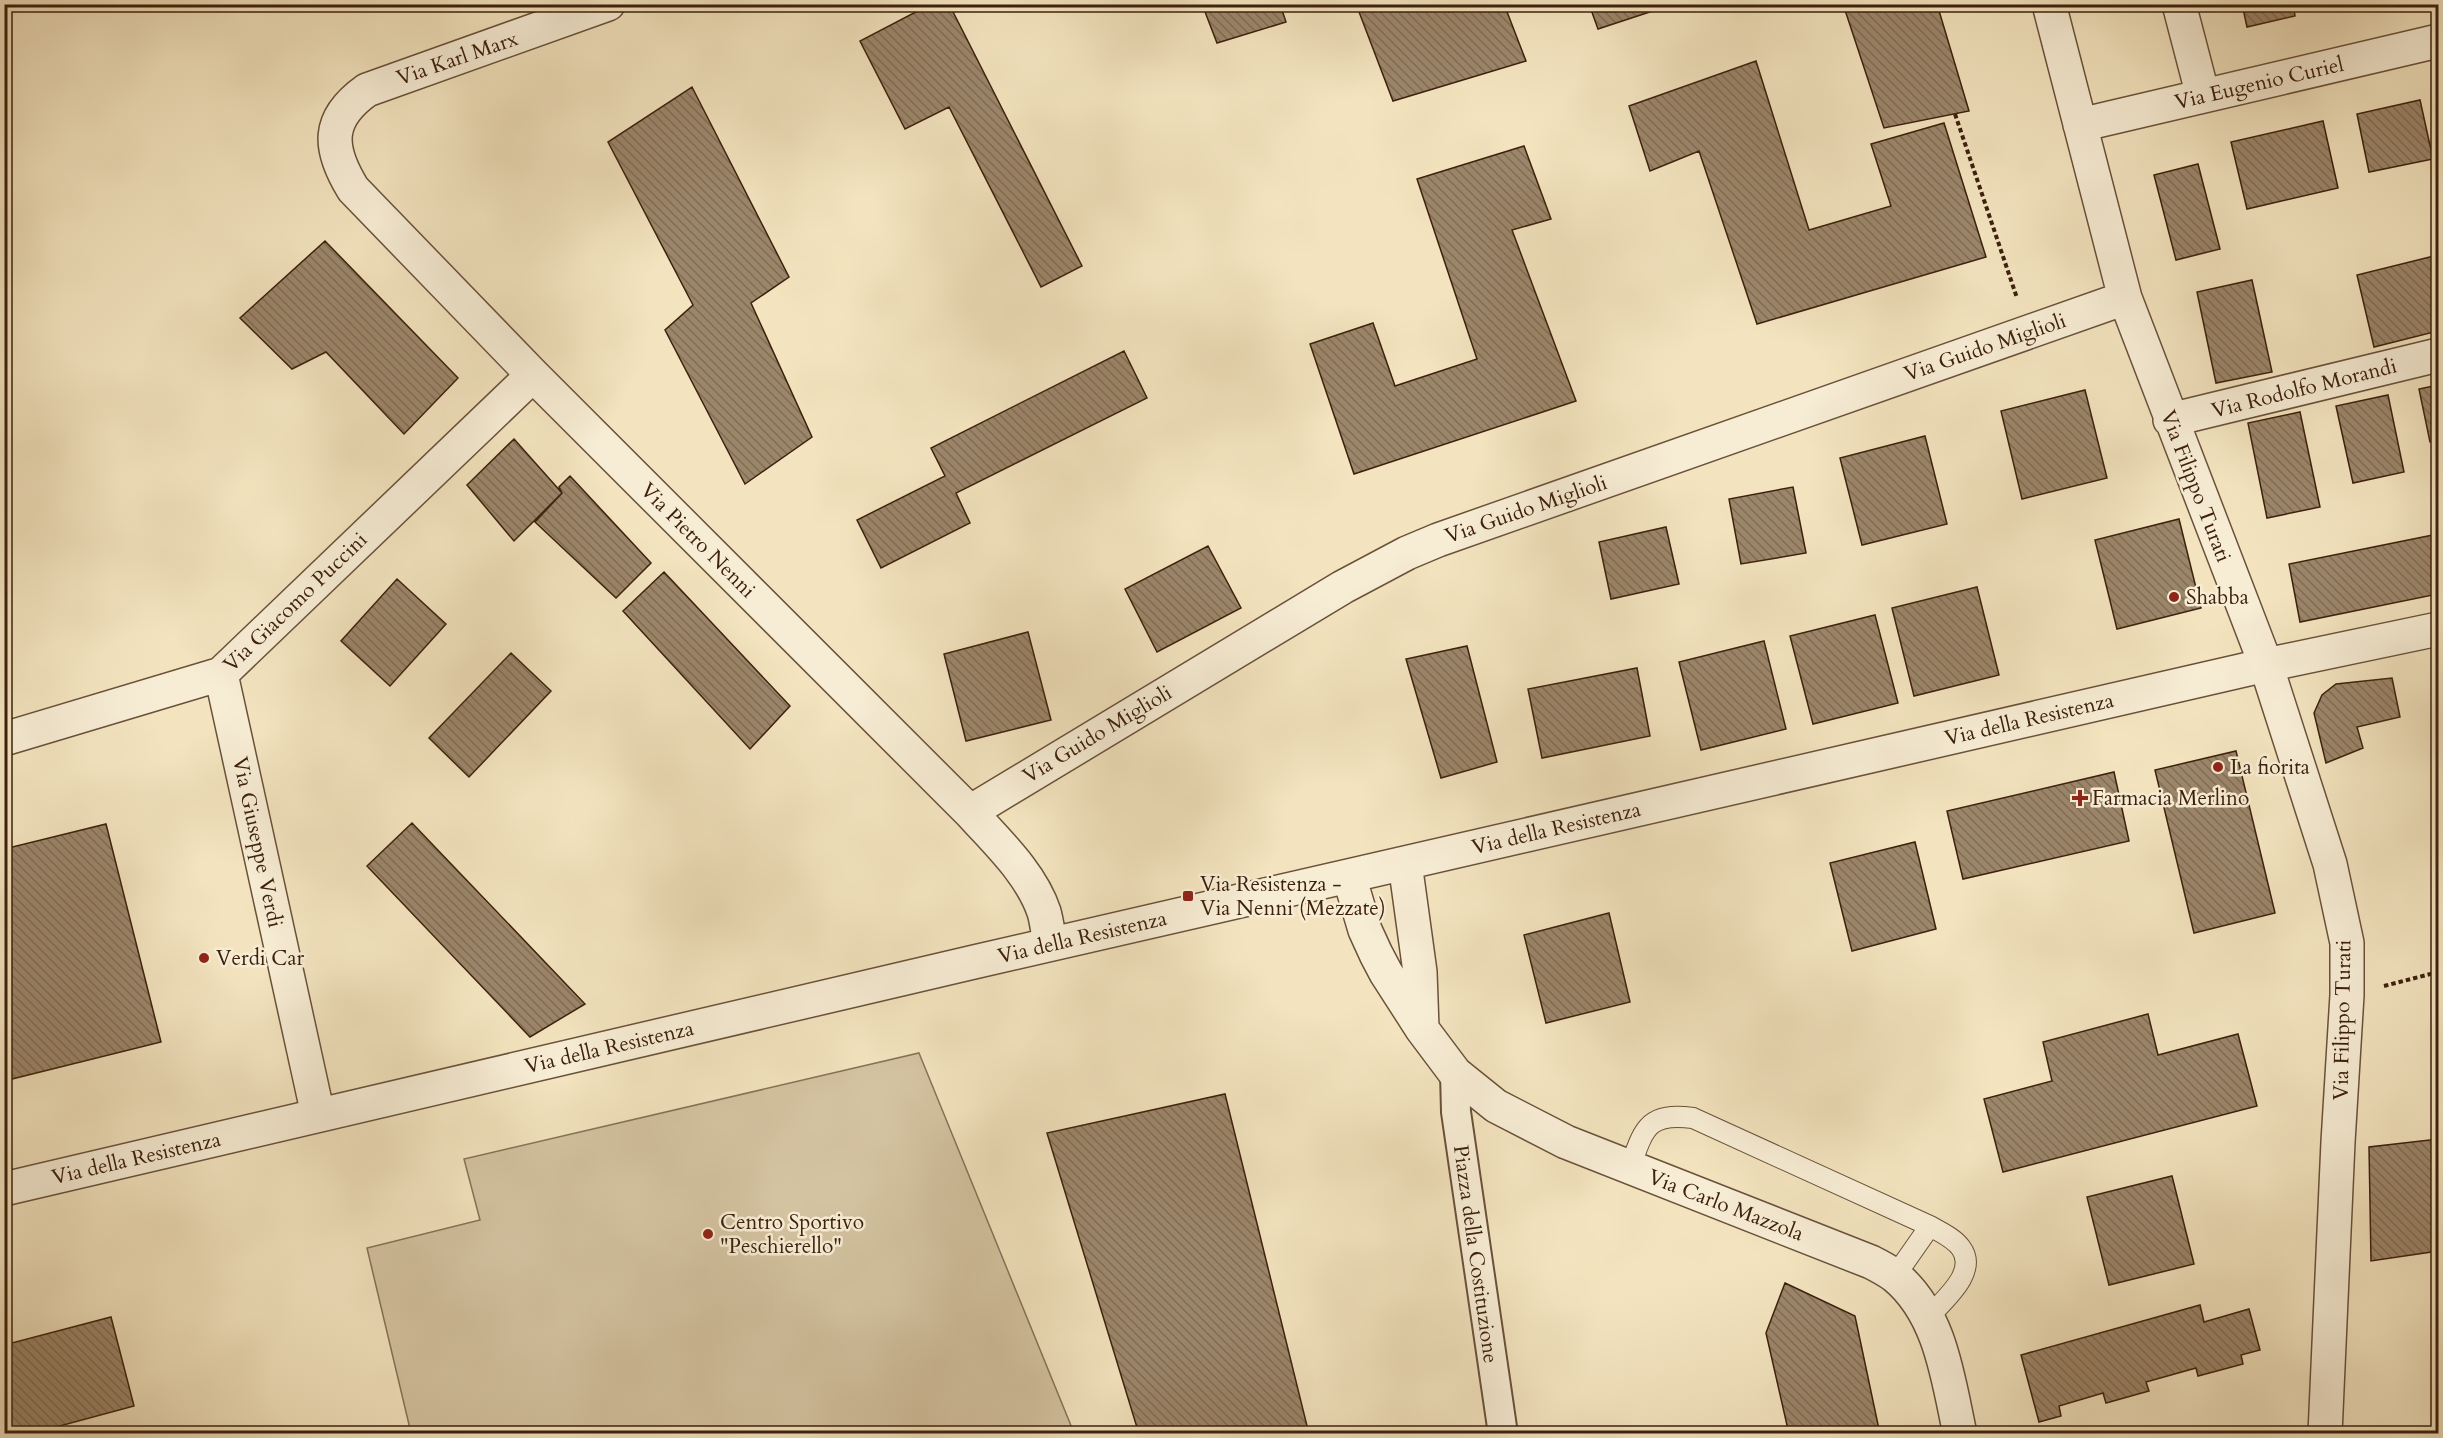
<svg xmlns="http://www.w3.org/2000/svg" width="2443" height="1438" font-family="Cardo,serif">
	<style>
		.grass { fill: #d4c3a1; stroke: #887257; stroke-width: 1.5 }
		.building { fill: url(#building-back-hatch); stroke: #3d200d; stroke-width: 1.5 }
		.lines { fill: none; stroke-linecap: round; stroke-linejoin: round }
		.service-casing { stroke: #6a513a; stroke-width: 22 }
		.pedestrian-casing { stroke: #6a513a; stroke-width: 32 }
		.minor-casing { stroke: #6a513a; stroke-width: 36 }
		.path { stroke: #3d200d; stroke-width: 4; stroke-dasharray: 4.5 3; stroke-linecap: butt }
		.service { stroke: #f7edd5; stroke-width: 20 }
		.pedestrian { stroke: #f7edd5; stroke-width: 28 }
		.minor { stroke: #f7edd5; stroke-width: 33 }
		.poi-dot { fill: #8f2418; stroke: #f7edd5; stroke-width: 2 }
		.labels { text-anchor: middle; stroke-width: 5; stroke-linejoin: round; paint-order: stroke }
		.street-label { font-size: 21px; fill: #3d200d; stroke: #f7edd5 }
		.poi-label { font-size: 21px; fill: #3d200d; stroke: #f7edd5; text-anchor: start }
	</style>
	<defs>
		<pattern id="building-back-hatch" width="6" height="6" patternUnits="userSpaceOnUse" patternTransform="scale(1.5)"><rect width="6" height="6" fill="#9c866a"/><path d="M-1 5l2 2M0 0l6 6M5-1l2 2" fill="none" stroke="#806d56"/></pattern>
	</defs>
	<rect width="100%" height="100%" fill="#f3e4bf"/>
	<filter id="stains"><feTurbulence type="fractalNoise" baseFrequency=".00333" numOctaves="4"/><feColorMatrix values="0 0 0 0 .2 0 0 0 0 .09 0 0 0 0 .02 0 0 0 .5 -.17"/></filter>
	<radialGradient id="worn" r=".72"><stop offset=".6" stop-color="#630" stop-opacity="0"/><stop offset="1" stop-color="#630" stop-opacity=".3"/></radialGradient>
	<path class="grass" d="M 919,1053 L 1074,1433 L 411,1433 L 367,1248 L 480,1220 L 464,1159 Z"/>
	<path class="building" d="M 931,4 L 949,4 L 1082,266 L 1041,287 L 949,107 L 905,129 L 860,41 Z
		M 1202,4 L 1280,4 L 1286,22 L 1217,43 Z
		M 1356,4 L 1447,4 L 1449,12 L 1475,4 L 1504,4 L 1526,61 L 1393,101 Z
		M 1589,4 L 1674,4 L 1598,29 Z
		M 1843,4 L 1937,4 L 1969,111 L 1884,128 Z
		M 2242,4 L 2293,4 L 2295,16 L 2247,27 Z
		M 1756,61 L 1809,230 L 1891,206 L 1871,144 L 1944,123 L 1986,257 L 1757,324 L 1699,151 L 1650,171 L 1629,106 Z
		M 692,87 L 789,277 L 751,303 L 812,437 L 745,484 L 665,330 L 693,305 L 608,142 Z
		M 2420,100 L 2433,159 L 2369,172 L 2357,114 Z
		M 2323,121 L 2338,188 L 2247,209 L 2231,142 Z
		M 1524,146 L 1551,219 L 1512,230 L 1576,401 L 1354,474 L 1310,344 L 1373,323 L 1395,386 L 1477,359 L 1417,179 Z
		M 2198,164 L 2220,249 L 2176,260 L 2154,175 Z
		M 325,241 L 458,378 L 404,434 L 326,352 L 292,369 L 240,318 Z
		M 2438,255 L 2438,331 L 2374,347 L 2357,275 Z
		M 2252,280 L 2272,372 L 2216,383 L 2197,292 Z
		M 1124,351 L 1147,398 L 956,493 L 970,523 L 881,568 L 857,520 L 945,476 L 931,448 Z
		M 2438,385 L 2438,441 L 2430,442 L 2419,389 Z
		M 2085,390 L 2107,478 L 2022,499 L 2001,411 Z
		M 2388,395 L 2404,472 L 2353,483 L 2336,406 Z
		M 2300,412 L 2320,507 L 2267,518 L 2248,423 Z
		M 1925,436 L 1947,524 L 1862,545 L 1840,458 Z
		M 514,439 L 562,493 L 514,541 L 467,485 Z
		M 570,476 L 651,563 L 616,598 L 535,522 L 562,493 L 559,487 Z
		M 1793,487 L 1806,553 L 1741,564 L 1729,499 Z
		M 2179,519 L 2201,608 L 2117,629 L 2095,540 Z
		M 1666,527 L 1679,584 L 1611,599 L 1599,542 Z
		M 2438,534 L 2438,594 L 2300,622 L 2289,564 Z
		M 1208,546 L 1241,608 L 1157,652 L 1125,589 Z
		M 664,572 L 790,706 L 750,749 L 623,611 Z
		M 397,579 L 446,624 L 390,686 L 341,641 Z
		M 1977,587 L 1999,675 L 1914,696 L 1892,608 Z
		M 1875,615 L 1898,703 L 1813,724 L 1790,636 Z
		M 1028,632 L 1051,720 L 966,741 L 944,654 Z
		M 1764,641 L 1786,729 L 1701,750 L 1679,662 Z
		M 1467,646 L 1497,762 L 1441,778 L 1406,659 Z
		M 511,653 L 551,691 L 469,777 L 429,738 Z
		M 1637,668 L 1650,736 L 1542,758 L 1528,689 Z
		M 2392,678 L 2400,717 L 2357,727 L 2363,748 L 2326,763 L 2314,713 L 2322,695 L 2336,684 Z
		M 2236,751 L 2275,913 L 2194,933 L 2155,770 Z
		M 2114,772 L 2129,841 L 1963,879 L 1947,811 Z
		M 412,823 L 585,1004 L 530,1037 L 367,866 Z
		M 106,824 L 161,1042 L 4,1081 L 4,849 Z
		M 1915,842 L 1936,929 L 1852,951 L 1830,863 Z
		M 1609,913 L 1630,1002 L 1546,1023 L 1524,935 Z
		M 2148,1014 L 2158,1055 L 2238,1034 L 2257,1106 L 2003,1172 L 1984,1099 L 2052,1081 L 2043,1042 Z
		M 1225,1094 L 1309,1434 L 1139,1434 L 1047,1133 Z
		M 2438,1139 L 2438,1251 L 2371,1261 L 2369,1147 Z
		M 2172,1176 L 2194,1264 L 2109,1285 L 2087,1197 Z
		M 1785,1283 L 1855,1316 L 1880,1434 L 1789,1434 L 1766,1333 Z
		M 2200,1305 L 2204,1322 L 2249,1309 L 2260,1350 L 2241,1355 L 2243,1364 L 2198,1376 L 2196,1368 L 2146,1382 L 2149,1391 L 2106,1403 L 2103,1393 L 2059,1406 L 2061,1416 L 2039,1422 L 2021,1355 Z
		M 111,1317 L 134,1406 L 30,1434 L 4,1434 L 4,1345 Z"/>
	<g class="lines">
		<defs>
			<path id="service" d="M 1630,1167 C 1644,1129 1647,1112 1693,1118 L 1930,1226 C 1940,1232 1954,1238 1961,1248 C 1979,1273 1942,1301 1927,1319
				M 1895,1276 L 1930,1226"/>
			<path id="pedestrian" d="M 1455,1073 L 1456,1112 L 1503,1434"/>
			<path id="minor" d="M 608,4 L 367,90 C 326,119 328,148 353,189 L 533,375 L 970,812 C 996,841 1031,873 1044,912 C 1047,922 1048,934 1050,944
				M 2049,4 L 2125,298 L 2266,665 L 2330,864 L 2347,943 L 2347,995 L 2338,1142 L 2325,1434
				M 2179,4 L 2203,96
				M 2080,125 L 2438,41
				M 2170,420 L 2438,355
				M 221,674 L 318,1115
				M 4,739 L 221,674 L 533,375
				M 970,812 L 1343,587 L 1407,553 L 1438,540 L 2125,298
				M 1405,863 L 1420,972 L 1422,1028
				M 1349,876 L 1365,930 L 1376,954 L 1386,973 L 1422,1029 L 1455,1073 L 1496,1106 L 1566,1142 L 1871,1262 C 1879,1266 1888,1271 1895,1276 C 1941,1314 1948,1379 1960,1434
				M 4,1189 L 974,962 L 2266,665 L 2438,629"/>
		</defs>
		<use href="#service" class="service-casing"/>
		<use href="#pedestrian" class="pedestrian-casing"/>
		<use href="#minor" class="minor-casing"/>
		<path class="path" d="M 1955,114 L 2017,298
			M 2384,986 L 2438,972"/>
		<use href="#service" class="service"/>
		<use href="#pedestrian" class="pedestrian"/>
		<use href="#minor" class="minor"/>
	</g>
	<g class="poi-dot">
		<circle cx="2174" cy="597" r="6"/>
		<circle cx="2218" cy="767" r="6"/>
		<path d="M2077 789h6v6h6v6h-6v6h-6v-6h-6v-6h6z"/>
		<rect x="1182" y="890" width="12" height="12" rx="3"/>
		<circle cx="204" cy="958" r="6"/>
		<circle cx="708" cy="1234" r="6"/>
	</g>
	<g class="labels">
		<g class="street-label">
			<text transform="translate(457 58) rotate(-19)" y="7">Via Karl Marx</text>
			<text transform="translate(2259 83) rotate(-13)" y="7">Via Eugenio Curiel</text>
			<text transform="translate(1985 347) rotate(-19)" y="7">Via Guido Miglioli</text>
			<text transform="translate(2304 388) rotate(-14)" y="7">Via Rodolfo Morandi</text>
			<text transform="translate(2196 486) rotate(69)" y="7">Via Filippo Turati</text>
			<text transform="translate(1526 509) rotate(-19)" y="7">Via Guido Miglioli</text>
			<text transform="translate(698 540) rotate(45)" y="7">Via Pietro Nenni</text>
			<text transform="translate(295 602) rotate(-44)" y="7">Via Giacomo Puccini</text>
			<text transform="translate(2029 719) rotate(-13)" y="7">Via della Resistenza</text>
			<text transform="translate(1097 734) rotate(-31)" y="7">Via Guido Miglioli</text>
			<text transform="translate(1556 828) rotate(-13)" y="7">Via della Resistenza</text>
			<text transform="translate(258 842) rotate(78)" y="7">Via Giuseppe Verdi</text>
			<text transform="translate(1082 937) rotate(-13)" y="7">Via della Resistenza</text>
			<text transform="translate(2342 1020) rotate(-89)" y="7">Via Filippo Turati</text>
			<text transform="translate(609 1047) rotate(-13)" y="7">Via della Resistenza</text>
			<text transform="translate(136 1158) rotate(-13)" y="7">Via della Resistenza</text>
			<text transform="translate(1726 1205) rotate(21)" y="7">Via Carlo Mazzola</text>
			<text transform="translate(1476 1254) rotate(82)" y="7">Piazza della Costituzione</text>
		</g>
		<g class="poi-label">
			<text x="2186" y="604">Shabba</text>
			<text x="2230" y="774">La fiorita</text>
			<text x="2092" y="805">Farmacia Merlino</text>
			<text x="1200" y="891">Via Resistenza -<tspan x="1200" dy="24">Via Nenni (Mezzate)</tspan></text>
			<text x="216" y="965">Verdi Car</text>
			<text x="720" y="1229">Centro Sportivo<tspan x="720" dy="24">"Peschierello"</tspan></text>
		</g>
	</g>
	<rect width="2443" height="1438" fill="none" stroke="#f3e4bf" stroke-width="24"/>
	<rect x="6" y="6" width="2431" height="1426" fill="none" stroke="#3d200d" stroke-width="3"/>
	<rect x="12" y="12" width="2419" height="1414" fill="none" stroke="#3d200d" stroke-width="1.5"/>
	<rect width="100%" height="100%" filter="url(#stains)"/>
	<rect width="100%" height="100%" fill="url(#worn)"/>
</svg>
